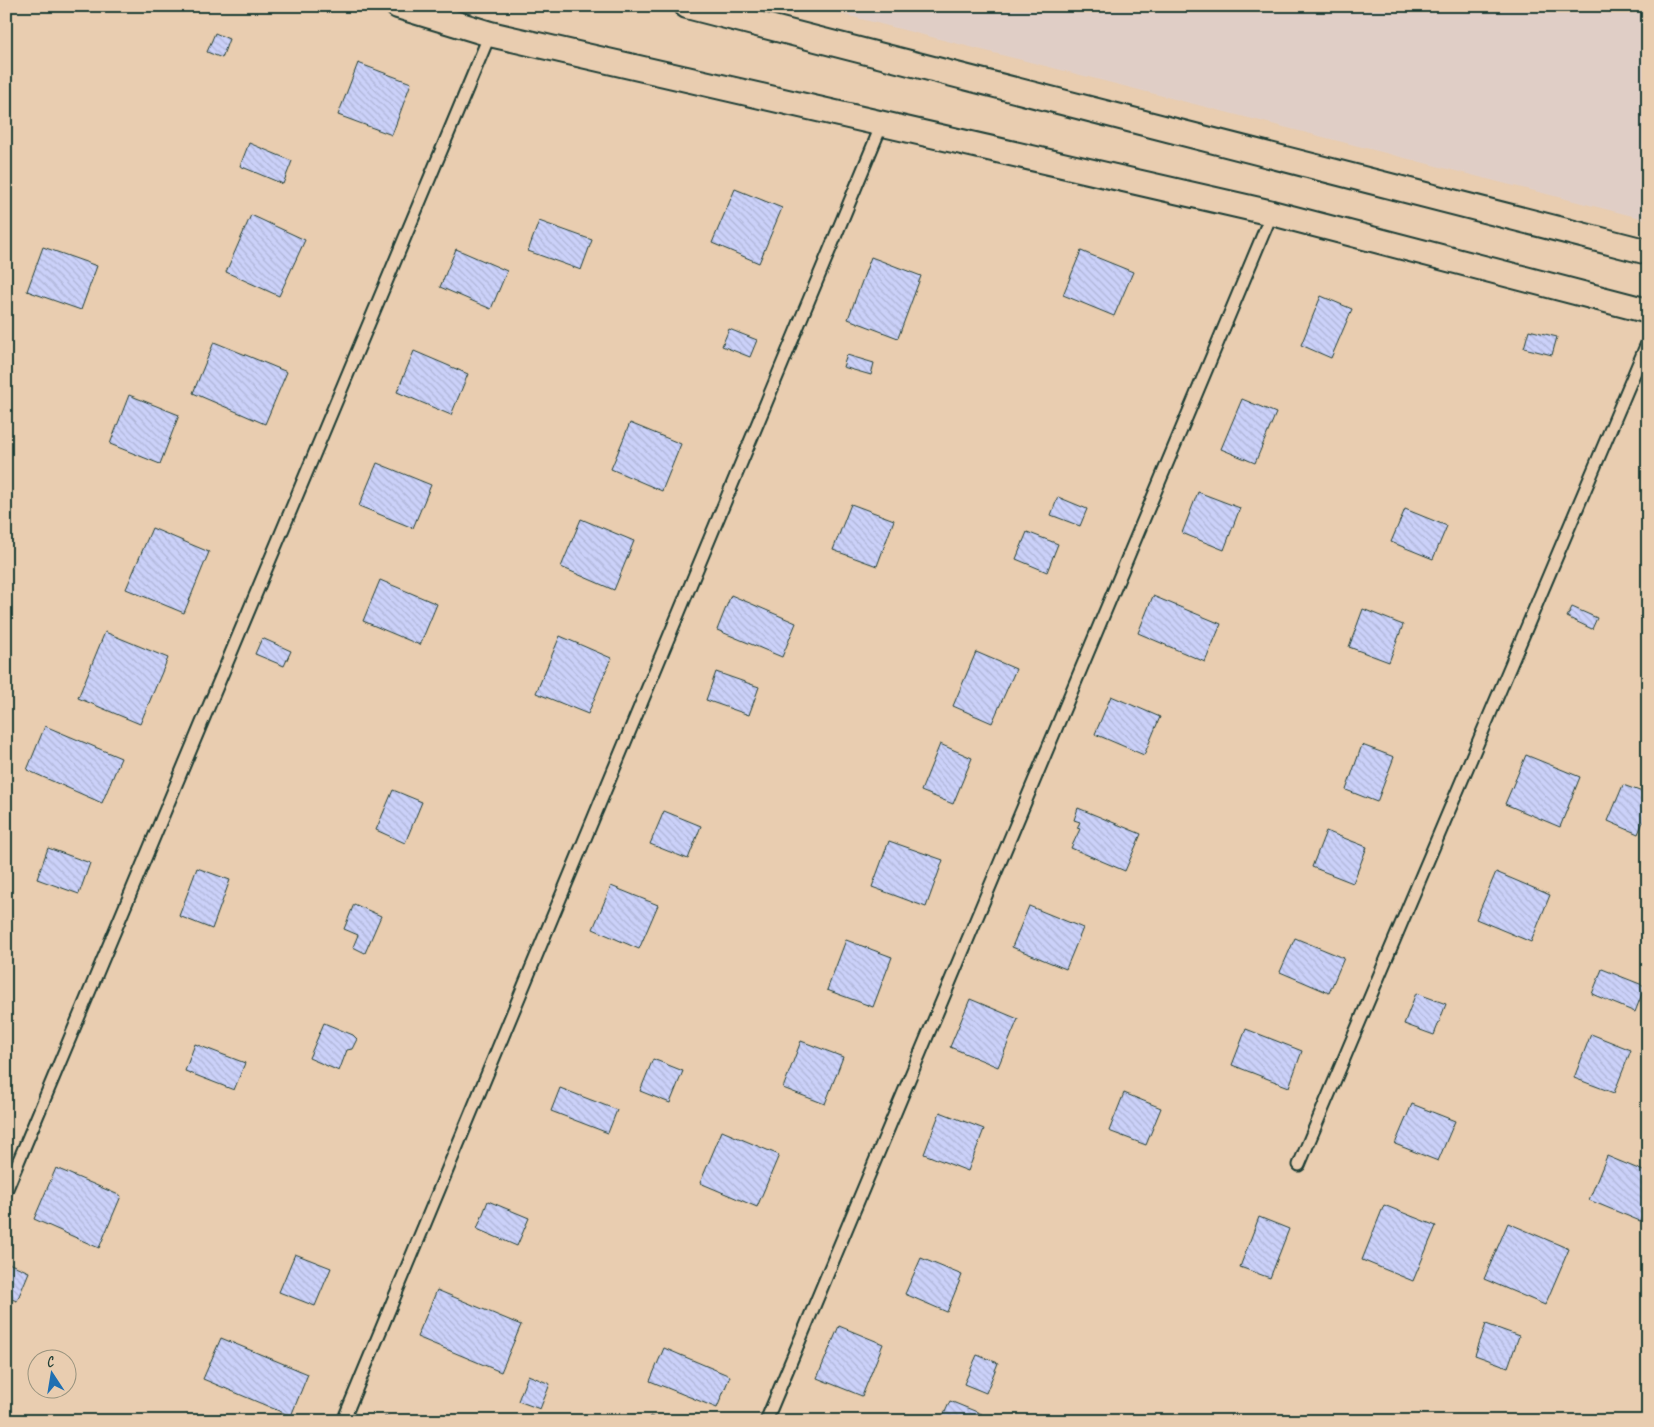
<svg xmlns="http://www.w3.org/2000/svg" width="1654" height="1427" font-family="Caveat,sans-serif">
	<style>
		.built { fill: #e0cec6 }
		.building { fill: url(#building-back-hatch); stroke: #1f3d34 }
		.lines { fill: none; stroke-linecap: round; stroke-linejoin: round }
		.lane-casing { stroke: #1f3d34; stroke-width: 15 }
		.street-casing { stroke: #1f3d34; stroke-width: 28 }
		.lane { stroke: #e9cdb0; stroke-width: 11 }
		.street { stroke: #e9cdb0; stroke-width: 24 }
	</style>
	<defs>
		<pattern id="building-back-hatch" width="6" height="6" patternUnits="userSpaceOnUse" patternTransform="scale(1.25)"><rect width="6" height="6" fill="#cbd1f9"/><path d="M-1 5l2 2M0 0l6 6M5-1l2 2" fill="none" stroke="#aeb4d6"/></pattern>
	</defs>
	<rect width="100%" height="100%" fill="#e9cdb0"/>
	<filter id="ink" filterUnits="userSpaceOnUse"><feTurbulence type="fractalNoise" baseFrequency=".02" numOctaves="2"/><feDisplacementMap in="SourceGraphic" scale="10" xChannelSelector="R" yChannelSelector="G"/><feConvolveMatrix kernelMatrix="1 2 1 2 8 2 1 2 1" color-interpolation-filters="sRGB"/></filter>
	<g filter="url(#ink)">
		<path class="built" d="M 810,6 L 1648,6 L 1648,220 Z"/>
		<path class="building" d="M 215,33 L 229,39 L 222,58 L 207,52 Z
			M 358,63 L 411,83 L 392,135 L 338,115 Z
			M 249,143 L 292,161 L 283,184 L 240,166 Z
			M 735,189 L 782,208 L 759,263 L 712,243 Z
			M 251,215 L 305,240 L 279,296 L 226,272 Z
			M 539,221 L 592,240 L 581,270 L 528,251 Z
			M 43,247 L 97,266 L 81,310 L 27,291 Z
			M 456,249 L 507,271 L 491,309 L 440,287 Z
			M 1081,251 L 1133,272 L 1114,316 L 1063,295 Z
			M 871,257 L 921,276 L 898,338 L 848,319 Z
			M 1321,296 L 1352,309 L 1331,358 L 1301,345 Z
			M 729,329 L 757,340 L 750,357 L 722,346 Z
			M 1529,330 L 1557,337 L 1552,355 L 1524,348 Z
			M 214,342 L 287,372 L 265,424 L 193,393 Z
			M 414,351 L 468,374 L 451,415 L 397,392 Z
			M 847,355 L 874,363 L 871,375 L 843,367 Z
			M 129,395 L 179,415 L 160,464 L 110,444 Z
			M 1242,399 L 1276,413 L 1255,463 L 1221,449 Z
			M 630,423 L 681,444 L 662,491 L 611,469 Z
			M 377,463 L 431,485 L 413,528 L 359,506 Z
			M 1198,492 L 1240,508 L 1224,550 L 1182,533 Z
			M 1058,497 L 1087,509 L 1080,526 L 1051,515 Z
			M 851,504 L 894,520 L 877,566 L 833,550 Z
			M 1405,509 L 1447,526 L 1433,559 L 1391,542 Z
			M 581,519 L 634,541 L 614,590 L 561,567 Z
			M 152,528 L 209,552 L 184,613 L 126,589 Z
			M 1027,532 L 1058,544 L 1047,572 L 1016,559 Z
			M 380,580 L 437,604 L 420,645 L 363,621 Z
			M 731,595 L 796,623 L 782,657 L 717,630 Z
			M 1153,596 L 1221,624 L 1205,662 L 1138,633 Z
			M 1572,607 L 1597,618 L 1592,629 L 1567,617 Z
			M 1363,609 L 1403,625 L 1389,662 L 1349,647 Z
			M 105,632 L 168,658 L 140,724 L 78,698 Z
			M 560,636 L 611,658 L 588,714 L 536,693 Z
			M 262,638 L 291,651 L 284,666 L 255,654 Z
			M 976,652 L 1016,669 L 992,723 L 953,706 Z
			M 716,672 L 759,687 L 749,715 L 706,700 Z
			M 1111,696 L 1160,717 L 1144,755 L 1095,734 Z
			M 45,726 L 121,758 L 102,803 L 27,770 Z
			M 940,744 L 972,758 L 953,804 L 921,791 Z
			M 1362,745 L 1394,757 L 1377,802 L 1346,790 Z
			M 1526,755 L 1580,777 L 1560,827 L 1505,804 Z
			M 1623,785 L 1648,794 L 1648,810 L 1638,834 L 1608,821 Z
			M 393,790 L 422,802 L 405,843 L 376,830 Z
			M 1078,808 L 1141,834 L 1125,871 L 1071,848 L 1080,829 L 1077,828 L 1080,822 L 1074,820 Z
			M 664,811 L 701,826 L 688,859 L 650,844 Z
			M 1326,831 L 1367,847 L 1353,883 L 1312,867 Z
			M 889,841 L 943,860 L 926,907 L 872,887 Z
			M 48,848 L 90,863 L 79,894 L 37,879 Z
			M 197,868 L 230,880 L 212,929 L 179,916 Z
			M 1496,872 L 1550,895 L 1531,942 L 1476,919 Z
			M 611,886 L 658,905 L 639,949 L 593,929 Z
			M 354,904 L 381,916 L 365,953 L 353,947 L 358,935 L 344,929 Z
			M 1029,906 L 1083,928 L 1066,969 L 1012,947 Z
			M 1295,938 L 1344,958 L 1329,993 L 1280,972 Z
			M 846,940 L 892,957 L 873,1007 L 827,990 Z
			M 1602,969 L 1645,986 L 1635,1012 L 1592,994 Z
			M 1416,993 L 1446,1004 L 1434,1035 L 1404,1024 Z
			M 970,999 L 1018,1019 L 998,1067 L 950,1047 Z
			M 324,1023 L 353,1035 L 357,1039 L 352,1049 L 347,1050 L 339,1071 L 309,1058 Z
			M 1246,1029 L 1302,1051 L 1289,1087 L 1232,1065 Z
			M 1591,1034 L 1631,1050 L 1614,1093 L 1574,1078 Z
			M 801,1041 L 843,1057 L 825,1104 L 783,1088 Z
			M 195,1044 L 245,1063 L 234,1090 L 185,1071 Z
			M 653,1059 L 683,1071 L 670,1103 L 640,1091 Z
			M 560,1088 L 617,1110 L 608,1133 L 551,1111 Z
			M 1124,1093 L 1161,1108 L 1146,1145 L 1109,1131 Z
			M 1412,1104 L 1455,1121 L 1438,1161 L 1395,1144 Z
			M 940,1112 L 984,1129 L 968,1171 L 924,1154 Z
			M 722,1131 L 779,1155 L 757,1207 L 700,1183 Z
			M 1607,1156 L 1648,1173 L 1648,1203 L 1640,1221 L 1589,1200 Z
			M 56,1168 L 121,1196 L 99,1248 L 34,1219 Z
			M 488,1201 L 529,1218 L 517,1246 L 477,1229 Z
			M 1384,1205 L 1436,1226 L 1413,1281 L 1362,1260 Z
			M 1259,1217 L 1289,1229 L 1270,1278 L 1240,1267 Z
			M 1508,1223 L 1569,1249 L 1545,1305 L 1484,1279 Z
			M 295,1254 L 331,1268 L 315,1306 L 279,1292 Z
			M 921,1258 L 962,1275 L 947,1312 L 905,1294 Z
			M 6,1262 L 29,1272 L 17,1301 L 6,1297 Z
			M 437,1290 L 521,1325 L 501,1372 L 417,1337 Z
			M 1486,1324 L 1519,1336 L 1508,1367 L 1475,1355 Z
			M 839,1326 L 883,1344 L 862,1396 L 817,1378 Z
			M 221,1338 L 308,1374 L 291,1416 L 203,1379 Z
			M 664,1348 L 730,1376 L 717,1408 L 650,1381 Z
			M 977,1355 L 998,1363 L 986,1393 L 964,1384 Z
			M 528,1375 L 550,1384 L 540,1409 L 518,1401 Z
			M 950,1401 L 982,1414 L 979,1421 L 941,1421 Z
			M 385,1416 L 396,1421 L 383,1421 Z
			M 650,1416 L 663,1421 L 648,1421 Z"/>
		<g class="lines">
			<defs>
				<path id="lane" d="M 1299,1165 L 1648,341
					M 6,1191 L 490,34
					M 343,1421 L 882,124
					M 766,1421 L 1272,213"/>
				<path id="street" d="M 398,6 L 490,34 L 1272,213 L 1648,311
					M 687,6 L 1648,252"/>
			</defs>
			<use href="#lane" class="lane-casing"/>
			<use href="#street" class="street-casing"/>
			<use href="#lane" class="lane"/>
			<use href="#street" class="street"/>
		</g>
	</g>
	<rect width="1654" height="1427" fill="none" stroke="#e9cdb0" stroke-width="25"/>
	<rect x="12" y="12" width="1629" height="1402" fill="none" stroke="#1f3d34" stroke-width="2" filter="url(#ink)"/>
	<g transform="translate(52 1374) rotate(348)"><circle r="24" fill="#e9cdb0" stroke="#98937e"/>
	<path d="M0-4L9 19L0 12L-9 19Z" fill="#1f6fb2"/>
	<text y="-8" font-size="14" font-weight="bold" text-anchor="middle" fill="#1f3d34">С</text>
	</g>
</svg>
